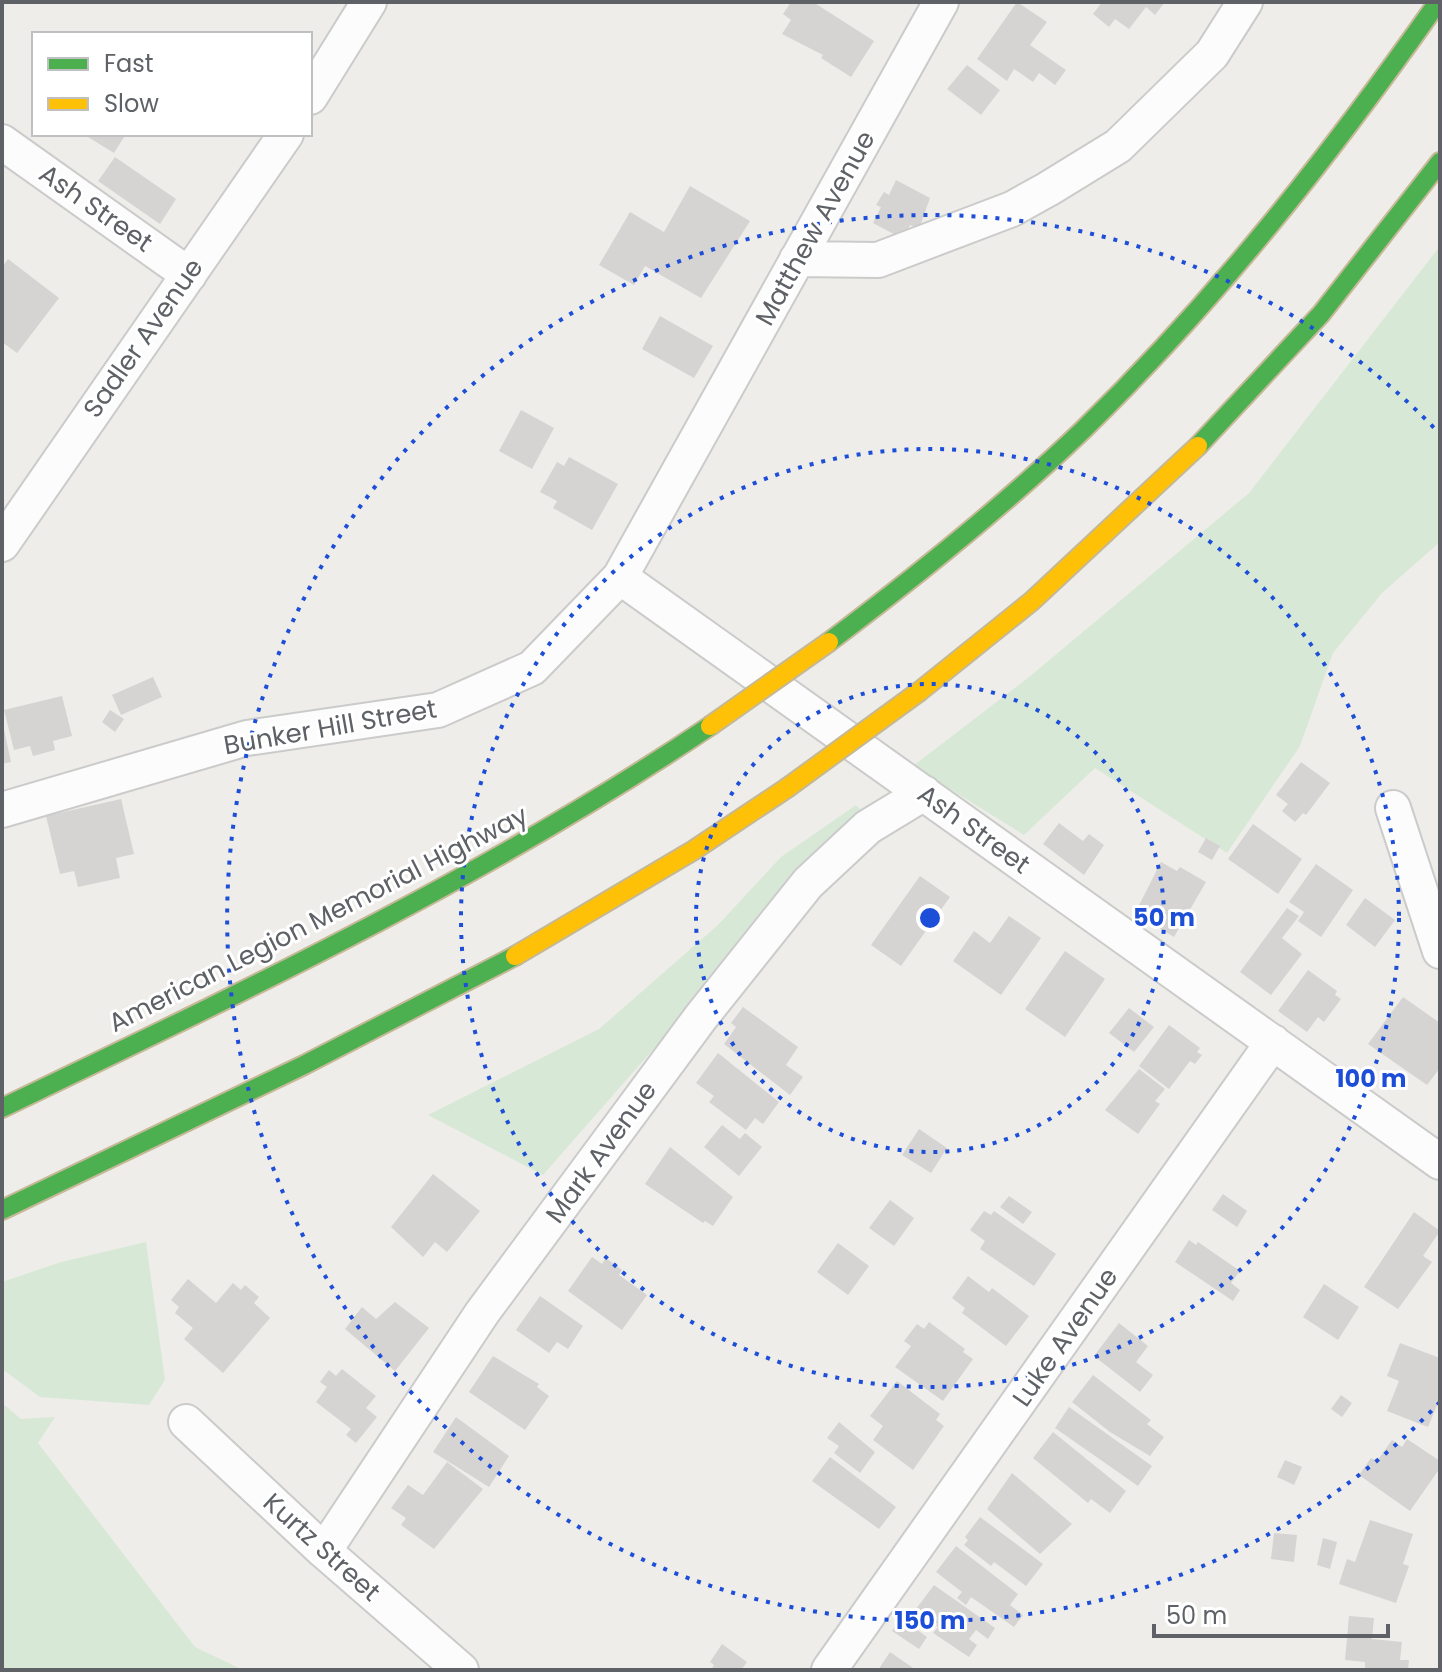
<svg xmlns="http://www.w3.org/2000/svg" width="1442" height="1672" font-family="Poppins,sans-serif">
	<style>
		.green { fill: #d7e9d6 }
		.building { fill: #d5d4d2 }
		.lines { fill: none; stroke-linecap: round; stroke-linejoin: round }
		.street-casing { stroke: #cacbca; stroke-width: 38 }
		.fast-casing { stroke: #c5b896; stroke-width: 22 }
		.slow-casing { stroke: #c5b896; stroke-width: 22 }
		.street { stroke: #fcfcfc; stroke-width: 34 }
		.fast { stroke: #4caf50; stroke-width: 18 }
		.slow { stroke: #ffc107; stroke-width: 18 }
		.slow-bridge-casing { stroke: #c5b896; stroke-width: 22; stroke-linecap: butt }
		.slow-bridge { stroke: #ffc107; stroke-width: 18 }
		.ring { fill: none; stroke: #1d4ed8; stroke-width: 4; stroke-dasharray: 4 8 }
		.labels { text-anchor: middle; stroke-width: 6; stroke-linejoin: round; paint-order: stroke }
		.street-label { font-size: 26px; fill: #5e6166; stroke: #fff }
		.centre { fill: #1d4ed8; stroke: #fff; stroke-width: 4 }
		.ring-label { font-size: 24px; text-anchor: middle; font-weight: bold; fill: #1d4ed8; stroke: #fff; stroke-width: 6; stroke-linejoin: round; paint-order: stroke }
	</style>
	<rect width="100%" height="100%" fill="#eeede9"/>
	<path class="green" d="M 1440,246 L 1440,542 L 1382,593 L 1333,653 L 1300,746 L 1227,853 L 1095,768 L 1024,835 L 913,766 L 1029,677 L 1249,493 Z
		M 856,805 L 869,818 L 799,883 L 543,1175 L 428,1115 L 599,1029 L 718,925 L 781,857 Z
		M 146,1242 L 165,1380 L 149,1405 L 40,1397 L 2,1369 L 2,1282 L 61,1262 Z
		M 2,1403 L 21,1419 L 55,1417 L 38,1443 L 195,1647 L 243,1670 L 2,1670 Z"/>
	<path class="building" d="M 791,2 L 813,2 L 874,41 L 851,77 L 821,58 L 823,55 L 782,34 L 791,20 L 783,14 Z
		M 1017,2 L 1047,22 L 1030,45 L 1066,70 L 1055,85 L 1039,73 L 1033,82 L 1014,69 L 1007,81 L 977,59 Z
		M 1102,2 L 1165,2 L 1155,15 L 1146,7 L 1129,29 L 1115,19 L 1109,27 L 1093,14 Z
		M 967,65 L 1000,90 L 981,115 L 947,89 Z
		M 90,134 L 126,134 L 114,153 L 88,137 Z
		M 115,157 L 176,199 L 160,224 L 98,181 Z
		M 896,180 L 930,198 L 919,229 L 910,225 L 903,239 L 873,223 L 881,207 L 876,205 L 884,192 L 889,195 Z
		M 690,186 L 750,221 L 701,298 L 645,266 L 634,285 L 599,265 L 630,212 L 664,232 Z
		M 8,259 L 59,298 L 17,353 L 2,342 L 2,267 Z
		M 660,316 L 713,346 L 694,378 L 642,349 Z
		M 521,410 L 554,428 L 532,469 L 499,451 Z
		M 569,457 L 618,484 L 592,530 L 553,508 L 557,501 L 540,492 L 557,462 L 564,466 Z
		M 153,677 L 162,697 L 121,715 L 112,695 Z
		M 62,696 L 72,736 L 53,741 L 55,750 L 33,756 L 30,746 L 14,750 L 4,710 Z
		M 110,710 L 124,719 L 115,732 L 102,722 Z
		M 2,720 L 11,762 L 2,764 Z
		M 1301,762 L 1330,783 L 1306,815 L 1303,813 L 1295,822 L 1282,811 L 1288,804 L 1276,795 Z
		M 121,799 L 134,854 L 116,858 L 120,878 L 78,887 L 74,871 L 60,874 L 46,816 Z
		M 1059,823 L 1083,841 L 1089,834 L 1104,845 L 1084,875 L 1043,844 Z
		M 1253,824 L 1302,859 L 1278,894 L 1228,859 Z
		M 1206,838 L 1220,846 L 1212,860 L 1198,852 Z
		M 1161,862 L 1177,871 L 1180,867 L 1206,882 L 1174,937 L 1157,927 L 1163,918 L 1154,913 L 1149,921 L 1135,913 Z
		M 1316,864 L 1353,890 L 1321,937 L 1298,921 L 1304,912 L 1289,902 Z
		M 920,876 L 950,897 L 901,966 L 871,945 Z
		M 1365,898 L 1395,920 L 1375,947 L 1346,925 Z
		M 1287,908 L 1299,916 L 1282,938 L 1302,954 L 1271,995 L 1240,972 Z
		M 1009,916 L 1041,938 L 1001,995 L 953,961 L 974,931 L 990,943 Z
		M 1065,951 L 1105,979 L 1065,1037 L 1025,1009 Z
		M 1308,970 L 1337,991 L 1335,995 L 1341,999 L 1324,1022 L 1318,1017 L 1307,1032 L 1278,1011 Z
		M 1403,997 L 1440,1023 L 1440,1068 L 1427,1085 L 1368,1044 Z
		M 743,1007 L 798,1047 L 786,1065 L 803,1077 L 790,1095 L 724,1044 L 736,1027 L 731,1023 Z
		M 1129,1008 L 1154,1027 L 1134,1052 L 1109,1033 Z
		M 1169,1025 L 1200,1048 L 1197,1052 L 1202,1055 L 1195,1064 L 1190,1061 L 1169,1089 L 1139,1066 Z
		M 718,1053 L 779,1102 L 763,1124 L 755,1118 L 746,1130 L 709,1102 L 714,1096 L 696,1083 Z
		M 1139,1069 L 1165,1089 L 1155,1101 L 1160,1104 L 1138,1134 L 1105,1110 Z
		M 722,1125 L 740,1139 L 745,1133 L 762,1147 L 739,1176 L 704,1147 Z
		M 919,1129 L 947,1148 L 931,1173 L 902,1155 Z
		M 670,1147 L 733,1197 L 713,1226 L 705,1221 L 703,1223 L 645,1184 Z
		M 433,1174 L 480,1211 L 447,1252 L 435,1242 L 423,1257 L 391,1227 Z
		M 1223,1194 L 1247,1211 L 1237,1227 L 1212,1210 Z
		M 1009,1196 L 1032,1212 L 1023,1224 L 1000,1207 Z
		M 890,1200 L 914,1218 L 894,1246 L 869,1228 Z
		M 984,1211 L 991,1215 L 994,1211 L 1056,1254 L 1034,1286 L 980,1249 L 985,1241 L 970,1230 Z
		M 1414,1212 L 1440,1231 L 1423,1256 L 1432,1262 L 1398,1309 L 1364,1287 Z
		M 1189,1240 L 1196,1245 L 1198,1242 L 1240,1271 L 1231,1283 L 1240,1290 L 1233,1301 L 1175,1262 Z
		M 838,1243 L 869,1266 L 848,1295 L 817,1272 Z
		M 592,1257 L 602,1264 L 606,1258 L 622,1270 L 619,1275 L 647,1295 L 622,1330 L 568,1291 Z
		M 968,1276 L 989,1292 L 992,1288 L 1029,1316 L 1006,1346 L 962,1313 L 965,1308 L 952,1298 Z
		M 188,1279 L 216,1303 L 233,1283 L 241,1290 L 245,1285 L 259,1297 L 254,1303 L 270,1318 L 223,1373 L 184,1339 L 193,1328 L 175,1313 L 179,1307 L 171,1300 Z
		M 1324,1284 L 1359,1307 L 1338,1340 L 1303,1317 Z
		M 540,1296 L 583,1326 L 568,1349 L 557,1342 L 549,1353 L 516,1330 Z
		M 395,1302 L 429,1328 L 395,1371 L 345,1329 L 362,1307 L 376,1319 Z
		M 929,1322 L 965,1349 L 963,1352 L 973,1359 L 943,1401 L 895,1367 L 911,1346 L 904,1341 L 917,1324 L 924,1329 Z
		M 1119,1323 L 1148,1346 L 1136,1362 L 1153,1375 L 1140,1392 L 1094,1356 Z
		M 1400,1343 L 1440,1358 L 1440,1398 L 1428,1427 L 1387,1411 L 1399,1381 L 1387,1376 Z
		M 493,1356 L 539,1384 L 537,1387 L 549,1396 L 525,1430 L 469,1392 Z
		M 342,1369 L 376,1396 L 366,1408 L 377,1417 L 356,1443 L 346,1435 L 351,1429 L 316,1402 L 327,1387 L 320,1382 L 329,1370 L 336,1376 Z
		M 1093,1375 L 1151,1420 L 1147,1424 L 1164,1437 L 1150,1456 L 1110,1432 L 1072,1402 Z
		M 897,1381 L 940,1414 L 936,1420 L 944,1426 L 913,1470 L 873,1440 L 883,1426 L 870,1416 Z
		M 1341,1395 L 1352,1403 L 1342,1417 L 1331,1409 Z
		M 1069,1407 L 1152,1466 L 1138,1486 L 1055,1428 Z
		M 456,1417 L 509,1456 L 489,1487 L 433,1452 Z
		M 839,1422 L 875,1452 L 860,1473 L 834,1453 L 839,1446 L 827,1438 Z
		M 1053,1432 L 1126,1491 L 1110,1513 L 1091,1499 L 1088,1503 L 1033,1458 Z
		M 1407,1439 L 1440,1461 L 1440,1468 L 1410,1511 L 1359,1475 L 1371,1458 L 1377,1461 L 1392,1440 L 1402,1447 Z
		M 830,1457 L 896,1507 L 879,1529 L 812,1481 Z
		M 1285,1460 L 1302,1467 L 1294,1485 L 1277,1477 Z
		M 447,1462 L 483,1489 L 434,1549 L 401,1525 L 406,1518 L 391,1508 L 408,1485 L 423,1495 Z
		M 1012,1473 L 1072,1524 L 1040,1554 L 987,1509 Z
		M 980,1517 L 1043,1564 L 1026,1586 L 994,1562 L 991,1566 L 964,1545 L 968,1540 L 965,1537 Z
		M 1370,1520 L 1413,1534 L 1403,1564 L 1409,1566 L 1396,1603 L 1339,1584 L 1347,1559 L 1355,1562 Z
		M 1274,1533 L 1297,1535 L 1294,1562 L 1271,1559 Z
		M 1323,1538 L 1337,1542 L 1330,1569 L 1317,1565 Z
		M 956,1546 L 1018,1594 L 1010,1605 L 1023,1615 L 1014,1627 L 971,1597 L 966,1605 L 957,1598 L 962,1592 L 936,1572 Z
		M 934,1585 L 995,1628 L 988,1639 L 976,1630 L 969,1639 L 977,1645 L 969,1657 L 933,1633 L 938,1627 L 916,1609 Z
		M 1349,1616 L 1374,1618 L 1372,1639 L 1402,1642 L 1400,1660 L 1409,1660 L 1408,1670 L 1365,1670 L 1365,1662 L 1345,1660 Z
		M 901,1618 L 927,1637 L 919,1649 L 892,1631 Z
		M 722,1644 L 747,1662 L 741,1670 L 711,1670 L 714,1665 L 710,1662 Z
		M 890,1652 L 916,1670 L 878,1670 Z"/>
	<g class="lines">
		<defs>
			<path id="street" d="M 941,2 L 620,577 L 1440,1162
				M 310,97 L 369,2
				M 2,142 L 189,275
				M 797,259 L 878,260 L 1012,209 L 1048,189 L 1118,146 L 1212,54 L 1245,2
				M 2,544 L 286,134
				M 1393,808 L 1440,951
				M 2,810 L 247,738 L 438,710 L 532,668 L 620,577
				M 186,1422 L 324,1551 L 461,1670
				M 324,1551 L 482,1313 L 701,1017 L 808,883 L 868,827 L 924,793
				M 829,1670 L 1273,1042"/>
			<path id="fast" d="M 1198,446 L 1321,314 L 1440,162
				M 829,642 C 918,575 1004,506 1084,429 C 1217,299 1331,154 1438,2
				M 2,1108 C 245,991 486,877 710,726
				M 2,1210 L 304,1065 L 515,956"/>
			<path id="slow" d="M 920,691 L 1032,601 L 1198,446
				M 515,956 L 694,850 L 787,788"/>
		</defs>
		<use href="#street" class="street-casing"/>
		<use href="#fast" class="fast-casing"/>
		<use href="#slow" class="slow-casing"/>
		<use href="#street" class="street"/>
		<use href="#fast" class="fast"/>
		<use href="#slow" class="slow"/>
		<defs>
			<path id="slow-bridge" d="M 710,726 L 829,642
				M 787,788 L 920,691"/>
		</defs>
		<use href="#slow-bridge" class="slow-bridge-casing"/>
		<use href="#slow-bridge" class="slow-bridge"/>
	</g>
	<g class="ring">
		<circle cx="930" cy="918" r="234"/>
		<circle cx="930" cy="918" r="469"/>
		<path d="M1440 1402A703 703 0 1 1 1440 434"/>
	</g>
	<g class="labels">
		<g class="street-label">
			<text transform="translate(96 208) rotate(35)" y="9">Ash Street</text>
			<text transform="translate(815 228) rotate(-61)" y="9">Matthew Avenue</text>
			<text transform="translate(143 338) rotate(-55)" y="9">Sadler Avenue</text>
			<text transform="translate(330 727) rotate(-10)" y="9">Bunker Hill Street</text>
			<text transform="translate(974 829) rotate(36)" y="9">Ash Street</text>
			<text transform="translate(318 919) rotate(-27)" y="9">American Legion Memorial Highway</text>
			<text transform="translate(601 1152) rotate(-54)" y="9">Mark Avenue</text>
			<text transform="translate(1065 1337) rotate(-55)" y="9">Luke Avenue</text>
			<text transform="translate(322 1547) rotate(42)" y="9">Kurtz Street</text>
		</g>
	</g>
	<circle cx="930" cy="918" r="12" class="centre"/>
	<g class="ring-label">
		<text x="1164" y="926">50 m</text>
		<text x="1371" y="1087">100 m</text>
		<text x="930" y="1629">150 m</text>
	</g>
	<rect width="1442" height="1672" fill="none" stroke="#5e6166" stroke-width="8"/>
	<rect x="32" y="32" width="280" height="104" fill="#ffffff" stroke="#bfc0c2" stroke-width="2"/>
	<rect x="48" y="58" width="40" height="12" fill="#4caf50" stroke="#bfc0c2" stroke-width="2"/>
	<text x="104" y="72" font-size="24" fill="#5e6166">Fast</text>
	<rect x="48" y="98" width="40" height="12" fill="#ffc107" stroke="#bfc0c2" stroke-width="2"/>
	<text x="104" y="112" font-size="24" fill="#5e6166">Slow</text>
	<path d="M1154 1624v12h234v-12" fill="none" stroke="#5e6166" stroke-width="4"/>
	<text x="1166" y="1624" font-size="24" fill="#5e6166" stroke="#ffffff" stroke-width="6" paint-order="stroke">50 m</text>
</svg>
